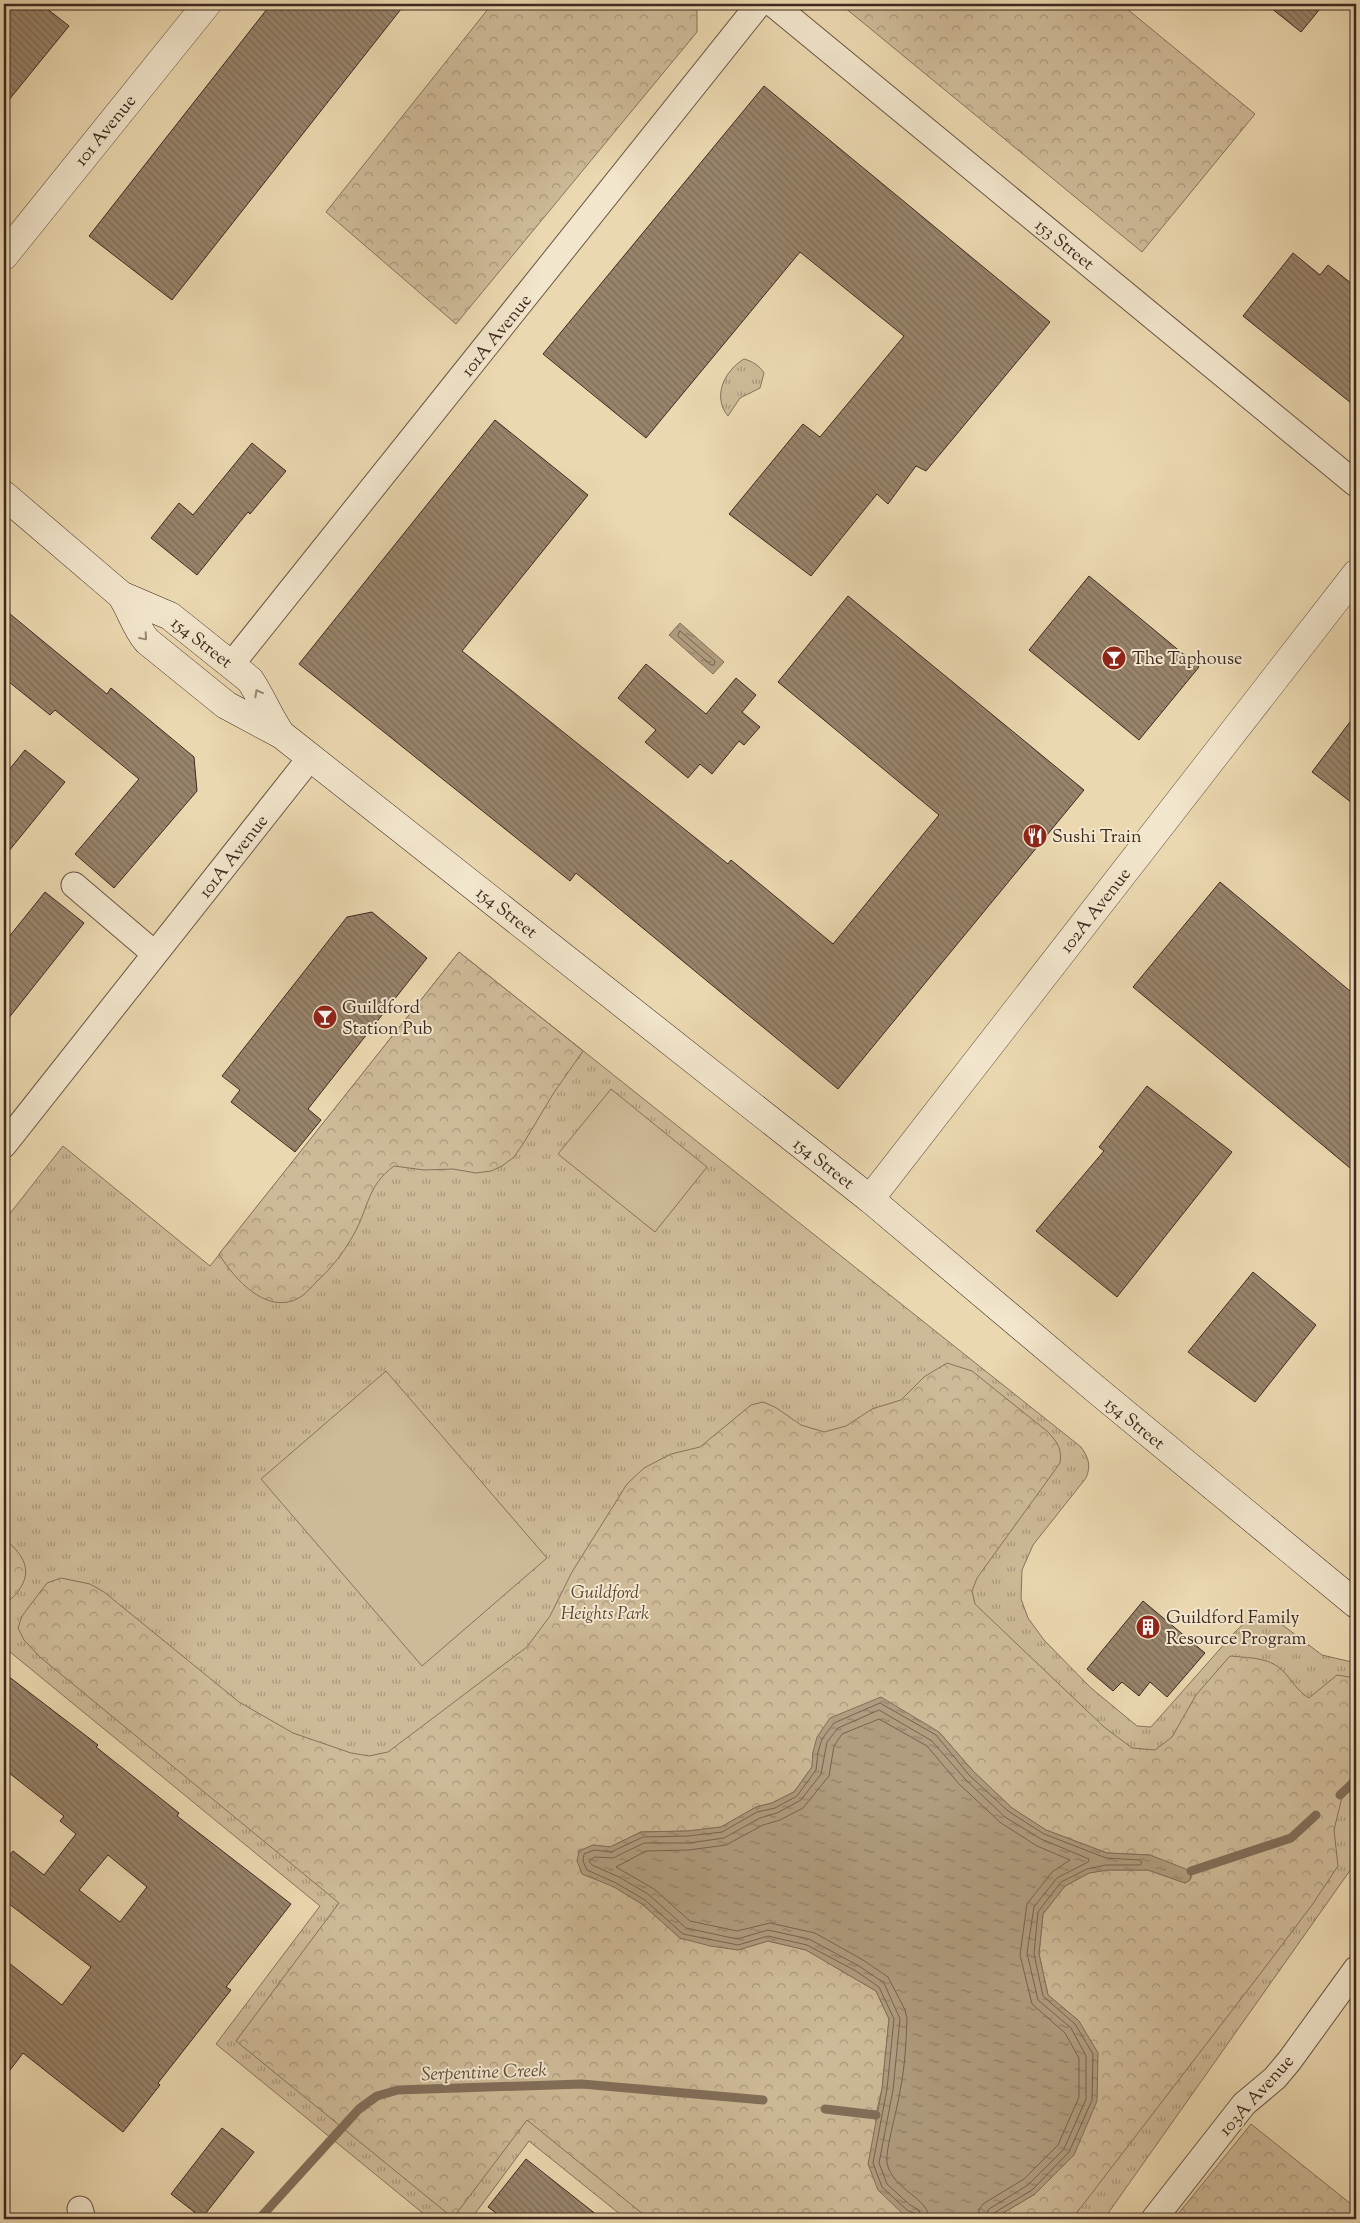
<svg xmlns="http://www.w3.org/2000/svg" width="1360" height="2223" font-family="'Sorts Mill Goudy',serif">
	<style>
		.grass { fill: url(#grass-tufts); stroke: #86725c }
		.forest { fill: url(#forest-crowns); stroke: #86725c }
		.pitch { fill: #ceba98; stroke: #86725c }
		.water { fill: url(#water-ripples); stroke: #826e59 }
		.lines { fill: none; stroke-linecap: round; stroke-linejoin: round }
		.shore { stroke: #776250; stroke-width: 1 }
		.stream { stroke: #826e59; stroke-width: 9 }
		.building { fill: url(#building-back-hatch); stroke: #3e2920; fill-rule: evenodd }
		.minor-casing { stroke: #695544; stroke-width: 27 }
		.tertiary-casing { stroke: #695544; stroke-width: 29 }
		.secondary-casing { stroke: #3e2920; stroke-width: 29 }
		.minor { stroke: #f2e6cc; stroke-width: 25 }
		.tertiary { stroke: #f2e6cc; stroke-width: 28 }
		.secondary { stroke: #f2e6cc; stroke-width: 28 }
		.oneway { stroke: #988876 }
		.labels { text-anchor: middle; stroke-width: 4; stroke-linejoin: round; paint-order: stroke }
		.street-label { font-size: 18px; fill: #3e2920; stroke: #f2e6cc }
		.poi-label { font-size: 18px; fill: #3e2920; stroke: #f2e6cc; text-anchor: start }
		.park-label { font-size: 18px; font-style: italic; fill: #5b4638; stroke: #f2e6cc }
		.water-label { font-size: 19px; font-style: italic; fill: #604c3c; stroke: #f2e6cc }
	</style>
	<defs>
		<pattern id="grass-tufts" width="24" height="20" patternUnits="userSpaceOnUse" patternTransform="scale(1.25)"><rect width="24" height="20" fill="#ceba98"/><path d="M3 7l-1-3M5 7V3M7 7l1-3M15 17l-1-3M17 17v-4M19 17l1-3" fill="none" stroke="#a9977c"/></pattern>
		<pattern id="forest-crowns" width="20" height="18" patternUnits="userSpaceOnUse" patternTransform="scale(1.25)"><rect width="20" height="18" fill="#ceba98"/><path d="M2 6a3 3 0 1 1 6 0M12 15a3 3 0 1 1 6 0" fill="none" stroke="#a9977c"/></pattern>
		<pattern id="water-ripples" width="26" height="14" patternUnits="userSpaceOnUse" patternTransform="scale(1.25)"><rect width="26" height="14" fill="#b09c7f"/><path d="M2 4q2-2 4 0t4 0M15 11q2-2 4 0t4 0" fill="none" stroke="#917f68"/></pattern>
		<pattern id="building-back-hatch" width="6" height="6" patternUnits="userSpaceOnUse" patternTransform="scale(1.25)"><rect width="6" height="6" fill="#98846b"/><path d="M-1 5l2 2M0 0l6 6M5-1l2 2" fill="none" stroke="#7d6c58"/></pattern>
	</defs>
	<rect width="100%" height="100%" fill="#ebd8b0"/>
	<filter id="stains"><feTurbulence type="fractalNoise" baseFrequency=".004" numOctaves="4"/><feColorMatrix values="0 0 0 0 .2 0 0 0 0 .09 0 0 0 0 .02 0 0 0 .5 -.17"/></filter>
	<radialGradient id="worn" r=".72"><stop offset=".6" stop-color="#630" stop-opacity="0"/><stop offset="1" stop-color="#630" stop-opacity=".3"/></radialGradient>
	<path class="grass" d="M 744,359 C 752,361 760,366 764,373 L 760,388 L 740,398 L 728,416 C 712,397 724,371 744,359 Z
		M 459,952 L 1081,1447 C 1089,1458 1091,1466 1086,1478 L 1033,1545 L 1022,1570 L 1021,1599 L 1028,1618 L 1044,1640 L 1091,1688 L 1137,1726 L 1151,1727 L 1235,1632 C 1247,1620 1255,1613 1272,1617 L 1322,1655 L 1356,1663 L 1356,1862 L 1104,2219 L 626,2219 L 529,2141 L 471,2219 L 430,2219 L 216,2044 L 320,1906 L 4,1647 L 4,1221 L 63,1146 L 210,1266 Z"/>
	<path class="forest" d="M 492,4 L 697,4 L 697,32 L 456,324 L 326,212 Z
		M 846,4 L 1121,4 L 1255,114 L 1142,252 L 844,7 Z
		M 459,952 L 583,1051 L 553,1094 L 523,1144 L 514,1157 L 502,1166 L 491,1171 L 476,1173 L 453,1169 L 424,1170 L 394,1166 C 367,1186 369,1207 354,1234 C 344,1252 332,1268 316,1282 C 312,1287 307,1292 302,1296 C 269,1318 235,1280 219,1254 Z
		M 947,1363 L 972,1371 L 1048,1432 C 1058,1443 1062,1449 1060,1463 L 977,1578 L 972,1591 L 975,1604 L 1104,1727 L 1132,1748 L 1155,1750 L 1172,1737 L 1196,1695 L 1230,1656 C 1249,1658 1268,1657 1282,1670 C 1292,1680 1297,1691 1309,1698 L 1337,1675 L 1349,1677 L 1356,1683 L 1356,1768 L 1343,1793 L 1334,1830 L 1338,1866 L 1312,1905 L 1260,1974 L 1072,2219 L 993,2219 L 1035,2194 L 1079,2021 L 1048,1995 L 1039,1954 L 1043,1914 L 1065,1886 L 1089,1873 L 1107,1870 L 1148,1870 L 1185,1883 L 1190,1880 L 1192,1876 L 1150,1855 L 1107,1853 L 1046,1830 L 1012,1808 L 973,1771 L 939,1732 L 813,1752 L 812,1767 L 794,1792 L 772,1803 L 756,1807 L 721,1827 L 688,1831 L 641,1832 L 610,1847 L 593,1845 L 580,1851 L 577,1861 L 614,1887 L 642,1904 L 680,1938 L 738,1950 L 768,1941 L 806,1950 L 876,1991 L 889,2019 L 882,2089 L 875,2118 L 904,2215 L 916,2219 L 649,2219 L 527,2120 L 453,2218 L 236,2041 L 339,1903 L 40,1657 L 24,1640 L 18,1628 L 22,1616 L 47,1583 L 61,1578 L 90,1584 L 104,1592 L 239,1702 L 293,1733 L 351,1753 L 369,1756 L 388,1752 L 527,1647 L 550,1616 L 572,1572 L 627,1484 L 644,1468 L 671,1454 L 700,1447 L 751,1405 L 763,1402 L 775,1407 L 801,1425 L 824,1432 L 846,1426 L 872,1409 L 901,1400 L 924,1377 Z
		M 4,1538 C 20,1552 33,1567 21,1587 C 17,1594 11,1600 4,1603 Z
		M 1251,2124 L 1356,2208 L 1356,2219 L 1174,2219 Z"/>
	<path class="pitch" d="M 611,1089 L 707,1167 L 655,1232 L 558,1154 Z
		M 386,1371 L 547,1558 L 422,1666 L 261,1479 Z"/>
	<path class="water" d="M 680,623 L 724,662 L 713,674 L 669,635 Z
		M 881,1697 L 939,1732 L 973,1771 L 1012,1808 L 1046,1830 L 1107,1853 L 1150,1855 L 1191,1871 L 1190,1880 L 1185,1883 L 1148,1870 L 1107,1870 L 1089,1873 L 1065,1886 L 1043,1914 L 1039,1954 L 1048,1995 L 1079,2021 L 1098,2053 L 1097,2101 L 1074,2155 L 1035,2194 L 993,2219 L 916,2219 L 904,2215 L 878,2190 L 868,2164 L 882,2089 L 889,2019 L 876,1991 L 806,1950 L 768,1941 L 738,1950 L 710,1946 L 680,1938 L 642,1904 L 614,1887 L 582,1874 L 577,1861 L 579,1851 L 593,1845 L 610,1847 L 641,1832 L 688,1831 L 721,1827 L 756,1807 L 772,1803 L 794,1792 L 812,1767 L 813,1752 L 817,1737 L 830,1718 Z"/>
	<g class="lines">
		<path class="shore" d="M 680,631 L 715,661 L 714,665 L 711,665 L 678,636 Z
			M 915,2219 L 914,2213 L 907,2210 L 882,2187 L 873,2163 L 887,2089 L 894,2019 L 879,1987 L 856,1971 L 807,1945 L 768,1936 L 738,1945 L 683,1934 L 645,1900 L 616,1883 L 587,1870 L 583,1861 L 584,1854 L 594,1850 L 611,1852 L 643,1837 L 688,1836 L 722,1832 L 757,1812 L 775,1808 L 797,1796 L 816,1770 L 818,1752 L 822,1739 L 834,1723 L 880,1703 L 936,1735 L 969,1775 L 1008,1811 L 1044,1834 L 1106,1858 L 1140,1860 L 1142,1862 L 1140,1865 L 1106,1865 L 1087,1869 L 1061,1882 L 1038,1912 L 1034,1954 L 1043,1996 L 1075,2024 L 1093,2054 L 1092,2100 L 1069,2152 L 1032,2190 L 994,2213 L 991,2219
			M 922,2219 L 919,2210 L 910,2205 L 887,2184 L 879,2163 L 893,2090 L 900,2019 L 884,1983 L 859,1966 L 809,1939 L 768,1930 L 737,1939 L 686,1928 L 648,1894 L 619,1877 L 592,1865 L 589,1861 L 595,1857 L 613,1858 L 644,1843 L 689,1843 L 724,1838 L 760,1818 L 777,1813 L 801,1800 L 821,1774 L 827,1742 L 838,1728 L 879,1710 L 932,1741 L 965,1779 L 1005,1817 L 1041,1839 L 1089,1859 L 1088,1862 L 1057,1878 L 1034,1907 L 1027,1953 L 1038,2000 L 1071,2028 L 1086,2056 L 1086,2099 L 1064,2149 L 1028,2185 L 989,2209 L 985,2219
			M 929,2219 C 929,2197 893,2191 887,2163 C 885,2150 898,2107 900,2091 C 905,2067 906,2043 907,2019 L 905,2010 L 888,1977 L 863,1960 L 815,1933 L 770,1923 L 737,1931 L 690,1921 L 654,1889 L 616,1867 L 646,1851 L 689,1850 L 726,1845 L 763,1825 L 780,1820 L 803,1808 L 829,1776 L 834,1746 L 842,1734 L 879,1719 L 927,1746 L 959,1784 L 1001,1823 L 1037,1846 L 1070,1860 L 1052,1872 L 1027,1904 L 1020,1955 L 1032,2004 L 1065,2033 L 1079,2058 L 1079,2097 L 1058,2145 L 1024,2179 L 983,2204 L 979,2210 L 978,2219"/>
		<path class="stream" d="M 1340,1795 L 1356,1780
			M 1191,1871 L 1291,1838 L 1316,1815
			M 825,2109 L 876,2115
			M 259,2219 L 359,2109 L 377,2096 L 398,2090 L 582,2084 L 763,2100"/>
	</g>
	<path class="building" d="M 4,4 L 41,4 L 69,26 L 4,106 Z
		M 271,4 L 405,4 L 172,300 L 89,236 Z
		M 1266,4 L 1324,4 L 1301,32 Z
		M 764,86 L 1050,322 L 926,471 L 916,466 L 888,504 L 877,494 L 811,576 L 729,514 L 803,424 L 820,437 L 904,336 L 800,252 L 646,438 L 543,354 Z
		M 1293,253 L 1320,275 L 1328,265 L 1356,287 L 1356,407 L 1243,316 Z
		M 495,420 L 588,495 L 462,651 L 728,864 L 731,860 L 833,944 L 939,815 L 778,682 L 848,596 L 1084,790 L 838,1089 L 576,873 L 570,881 L 299,664 Z
		M 252,443 L 286,471 L 250,514 L 248,512 L 197,575 L 151,538 L 179,503 L 193,515 Z
		M 1089,576 L 1199,667 L 1139,740 L 1029,650 Z
		M 4,609 L 107,694 L 111,688 L 194,757 L 197,791 L 114,888 L 75,854 L 139,779 L 55,710 L 50,715 L 4,678 Z
		M 646,664 L 706,714 L 736,678 L 756,695 L 742,712 L 760,727 L 744,745 L 739,741 L 712,774 L 700,764 L 688,778 L 645,742 L 656,730 L 618,698 Z
		M 1356,714 L 1356,806 L 1312,772 Z
		M 25,750 L 65,782 L 4,857 L 4,776 Z
		M 1220,882 L 1356,996 L 1356,1173 L 1133,987 Z
		M 45,892 L 84,923 L 4,1024 L 4,943 Z
		M 372,912 L 427,958 L 308,1109 L 321,1120 L 295,1152 L 231,1102 L 240,1090 L 222,1076 L 347,917 Z
		M 1147,1086 L 1232,1152 L 1117,1297 L 1036,1231 L 1104,1151 L 1099,1147 Z
		M 1253,1272 L 1316,1325 L 1255,1402 L 1188,1352 Z
		M 1143,1601 L 1205,1653 L 1167,1697 L 1150,1682 L 1139,1696 L 1122,1682 L 1113,1691 L 1087,1669 Z
		M 4,1673 L 98,1745 L 96,1747 L 179,1813 L 177,1816 L 291,1904 L 226,1987 L 231,1990 L 158,2083 L 160,2085 L 123,2132 L 23,2053 L 4,2078 L 4,1959 L 62,2005 L 91,1967 L 4,1900 L 4,1863 L 13,1851 L 44,1875 L 76,1834 L 60,1821 L 64,1816 L 4,1769 ZM 108,1855 L 147,1887 L 120,1922 L 79,1890 Z
		M 222,2128 L 254,2152 L 202,2218 L 171,2194 Z
		M 526,2159 L 602,2219 L 504,2219 L 488,2207 Z"/>
	<g class="lines">
		<defs>
			<path id="minor" d="M 773,4 L 1356,484
				M 231,665 L 759,4
				M 74,885 L 155,954
				M 4,1145 L 310,758
				M 80,2209 L 83,2219
				M 1154,2219 L 1244,2104 L 1275,2078 L 1290,2060 L 1356,1969"/>
			<path id="tertiary" d="M 4,256 L 207,4
				M 870,1199 L 1356,574"/>
			<path id="secondary" d="M 4,495 L 121,595 L 170,616 L 250,680 C 262,698 269,717 281,734
				M 121,595 C 131,610 135,627 147,641 L 226,705 L 282,735 L 870,1199 L 1099,1392 L 1356,1604"/>
		</defs>
		<use href="#minor" class="minor-casing"/>
		<use href="#tertiary" class="tertiary-casing"/>
		<use href="#secondary" class="secondary-casing"/>
		<use href="#minor" class="minor"/>
		<use href="#tertiary" class="tertiary"/>
		<use href="#secondary" class="secondary"/>
	</g>
	<defs><path id="oneway-chevron" d="M-2-3.5L2.5 0L-2 3.5" fill="none" stroke-width="1.6" stroke-linecap="round" stroke-linejoin="round" transform="scale(1.25)"/></defs>
	<g class="oneway">
		<use href="#oneway-chevron" transform="translate(144 637) rotate(49)"/>
		<use href="#oneway-chevron" transform="translate(258 693) rotate(-118)"/>
	</g>
	<defs>
		<symbol id="bar-disc" viewBox="-11 -11 22 22"><circle r="9.5" fill="#8f2418" stroke="#f2e6cc"/><path d="M-6-5H6L.8 .8V4.5H3.5V6h-7V4.5H-.8V.8Z" fill="#fff"/></symbol>
		<symbol id="restaurant-disc" viewBox="-11 -11 22 22"><circle r="9.5" fill="#8f2418" stroke="#f2e6cc"/><path d="M-5-6h1v4h1v-4h1v4h1v-4h1v5L-1.5 .5V6h-2V.5L-5-1ZM5-6V6H3V1.5H1.5Q1.5-4 5-6Z" fill="#fff"/></symbol>
		<symbol id="building-disc" viewBox="-11 -11 22 22"><circle r="9.5" fill="#8f2418" stroke="#f2e6cc"/><path d="M-4-6H4V6H1V3H-1V6H-4ZM-2.5-4.3h1.7v1.8h-1.7ZM.8-4.3h1.7v1.8H.8ZM-2.5-1h1.7V.8h-1.7ZM.8-1h1.7V.8H.8Z" fill="#fff"/></symbol>
	</defs>
	<g fill-rule="evenodd">
		<use href="#bar-disc" x="1100" y="644" width="28" height="28"/>
		<use href="#restaurant-disc" x="1021" y="822" width="28" height="28"/>
		<use href="#bar-disc" x="311" y="1003" width="28" height="28"/>
		<use href="#building-disc" x="1134" y="1613" width="28" height="28"/>
	</g>
	<g class="labels">
		<g class="street-label">
			<text transform="translate(105 130) rotate(-51)" y="6">101 Avenue</text>
			<text transform="translate(1065 244) rotate(39)" y="6">153 Street</text>
			<text transform="translate(496 335) rotate(-51)" y="6">101A Avenue</text>
			<text transform="translate(202 642) rotate(38)" y="6">154 Street</text>
			<text transform="translate(233 856) rotate(-52)" y="6">101A Avenue</text>
			<text transform="translate(1095 910) rotate(-52)" y="6">102A Avenue</text>
			<text transform="translate(507 912) rotate(38)" y="6">154 Street</text>
			<text transform="translate(824 1163) rotate(38)" y="6">154 Street</text>
			<text transform="translate(1135 1423) rotate(39)" y="6">154 Street</text>
			<text transform="translate(1256 2095) rotate(-48)" y="6">103A Avenue</text>
		</g>
		<g class="poi-label">
			<text x="1132" y="664">The Taphouse</text>
			<text x="1052" y="842">Sushi Train</text>
			<text x="342" y="1013">Guildford<tspan x="342" dy="21">Station Pub</tspan></text>
			<text x="1166" y="1623">Guildford Family<tspan x="1166" dy="21">Resource Program</tspan></text>
		</g>
		<g class="park-label">
			<text x="605" y="1598">Guildford<tspan x="605" dy="21">Heights Park</tspan></text>
		</g>
		<g class="water-label">
			<text transform="translate(484 2071) rotate(-2)" y="7">Serpentine Creek</text>
		</g>
	</g>
	<rect width="1360" height="2223" fill="none" stroke="#ebd8b0" stroke-width="20"/>
	<rect x="5" y="5" width="1350" height="2213" fill="none" stroke="#3e2920" stroke-width="2.5"/>
	<rect x="10" y="10" width="1340" height="2203" fill="none" stroke="#3e2920"/>
	<rect width="100%" height="100%" filter="url(#stains)"/>
	<rect width="100%" height="100%" fill="url(#worn)"/>
</svg>
